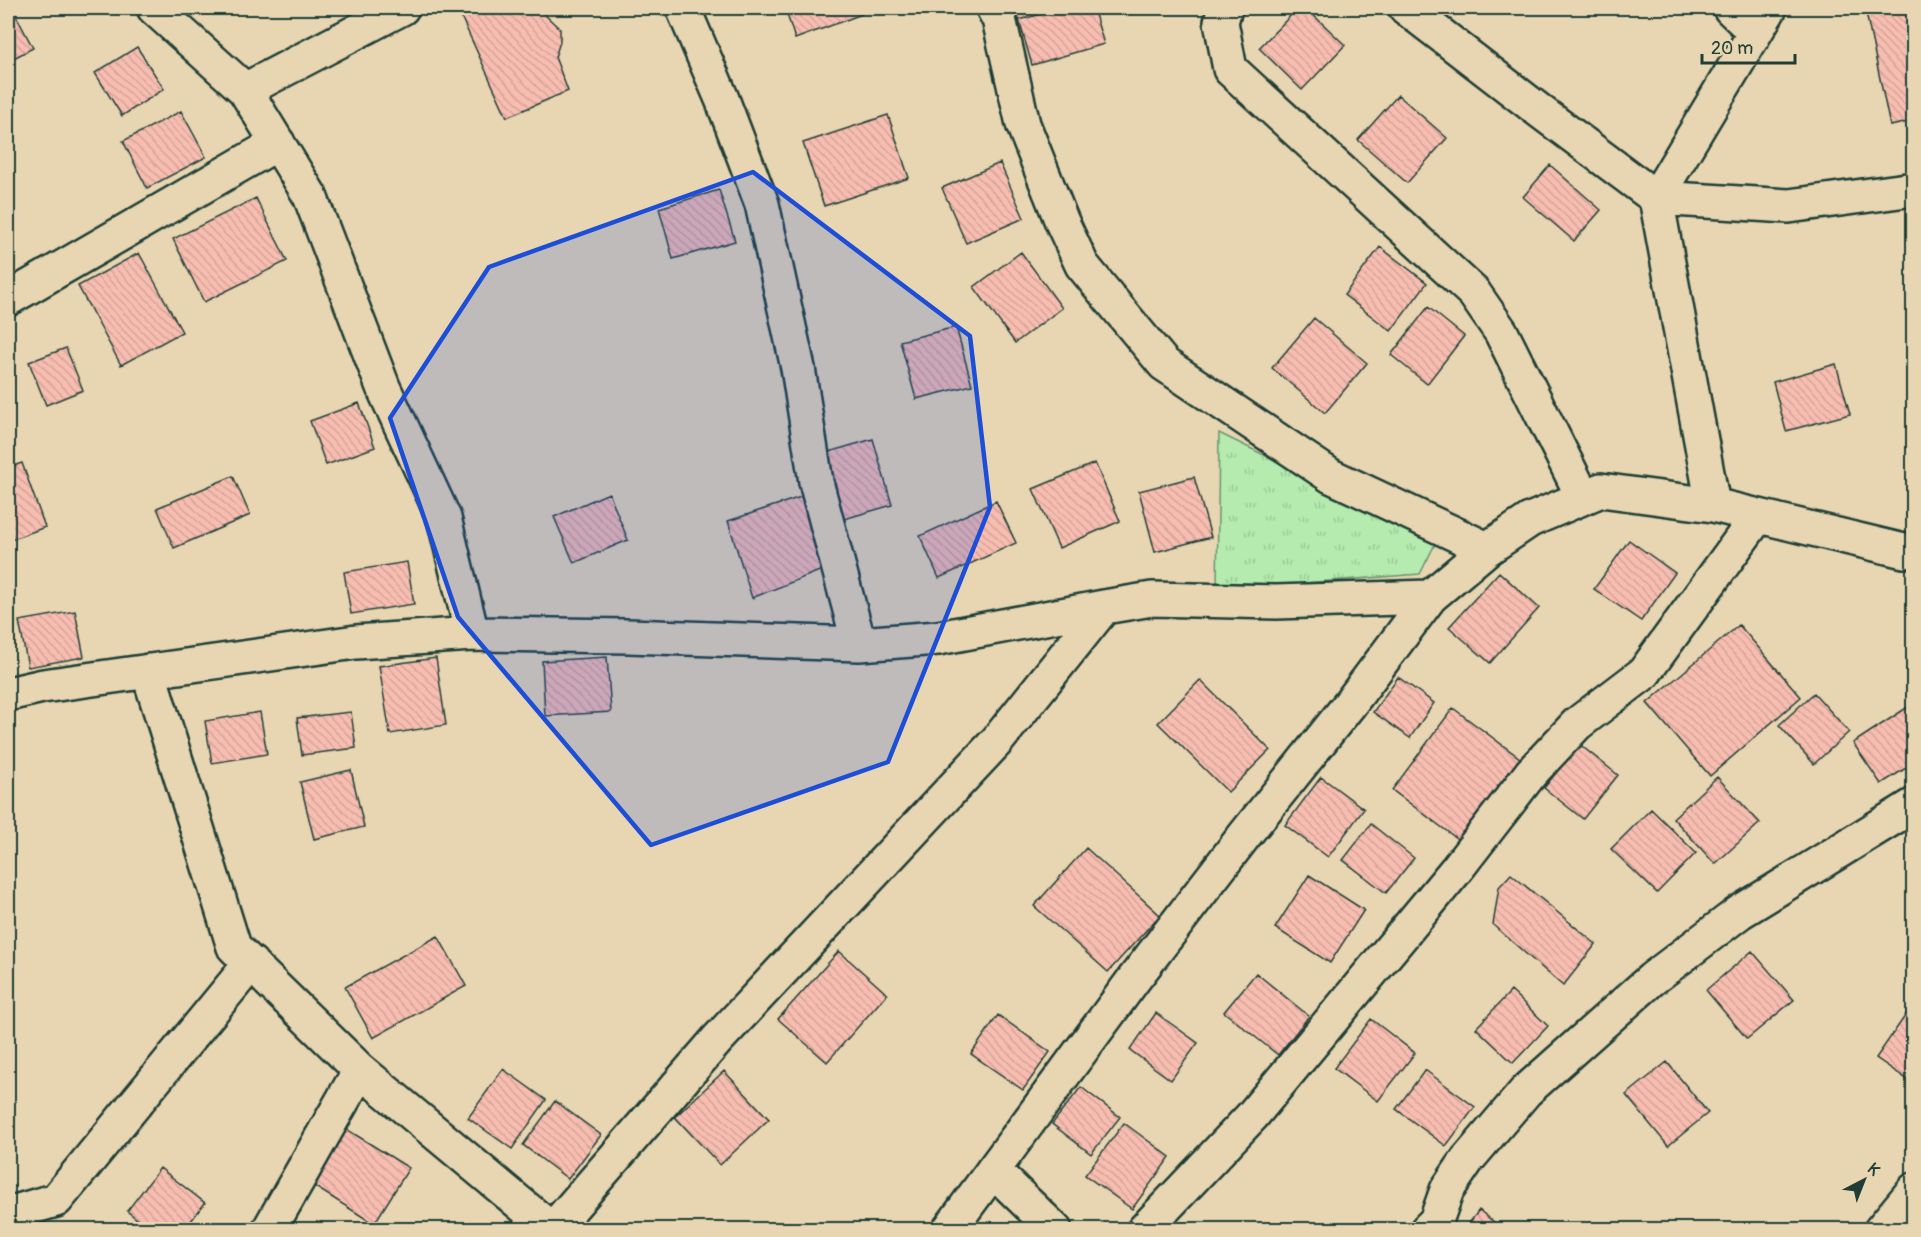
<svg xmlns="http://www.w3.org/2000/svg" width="1921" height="1237" font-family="Pangolin,sans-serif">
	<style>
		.grass { fill: url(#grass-tufts); stroke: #6a9471; stroke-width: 1.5 }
		.building { fill: url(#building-back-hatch); stroke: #1f3d34; stroke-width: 1.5 }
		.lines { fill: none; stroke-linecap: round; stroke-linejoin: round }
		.minor-casing { stroke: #1f3d34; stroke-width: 38 }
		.minor { stroke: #e8d6b3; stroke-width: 33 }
		.marked { fill: #1d4ed8; fill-opacity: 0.2; stroke: #1d4ed8; stroke-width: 4.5; stroke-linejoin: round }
	</style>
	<defs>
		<pattern id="grass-tufts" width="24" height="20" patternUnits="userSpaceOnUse" patternTransform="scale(1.5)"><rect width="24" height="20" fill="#b5ebae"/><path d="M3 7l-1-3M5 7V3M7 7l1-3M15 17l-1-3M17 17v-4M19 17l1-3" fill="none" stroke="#9bca96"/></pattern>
		<pattern id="building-back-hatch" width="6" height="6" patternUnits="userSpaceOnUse" patternTransform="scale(1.5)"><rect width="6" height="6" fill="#f8bdb1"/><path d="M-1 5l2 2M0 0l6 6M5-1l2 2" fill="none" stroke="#d4a399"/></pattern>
	</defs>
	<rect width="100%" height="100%" fill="#e8d6b3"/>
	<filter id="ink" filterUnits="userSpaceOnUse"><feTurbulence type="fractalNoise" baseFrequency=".0167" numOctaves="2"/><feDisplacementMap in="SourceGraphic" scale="12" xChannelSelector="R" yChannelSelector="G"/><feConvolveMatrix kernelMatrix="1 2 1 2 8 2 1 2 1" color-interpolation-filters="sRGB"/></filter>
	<g filter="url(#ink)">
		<path class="grass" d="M 1219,433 L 1437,540 L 1420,574 L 1217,590 Z"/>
		<path class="building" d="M 8,8 L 12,8 L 33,48 L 8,61 Z
			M 464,8 L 535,8 L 542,12 L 560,29 L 560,42 L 555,57 L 568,91 L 507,117 L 458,10 Z
			M 785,8 L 860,8 L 862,14 L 795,39 Z
			M 1016,8 L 1063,8 L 1019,20 Z
			M 1063,8 L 1093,8 L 1104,44 L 1032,65 L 1019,20 Z
			M 1298,8 L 1306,8 L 1345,45 L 1302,90 L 1259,48 Z
			M 1865,8 L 1914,8 L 1914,121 L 1890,126 Z
			M 137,47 L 164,89 L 122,116 L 95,73 Z
			M 1398,95 L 1447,138 L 1407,183 L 1358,140 Z
			M 181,111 L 206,157 L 147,188 L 123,141 Z
			M 888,115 L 909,178 L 824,206 L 803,143 Z
			M 1000,163 L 1024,218 L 966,243 L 942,188 Z
			M 1550,165 L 1601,210 L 1574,241 L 1523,197 Z
			M 719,190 L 735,241 L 673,259 L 659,208 Z
			M 256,198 L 287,261 L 204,302 L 173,239 Z
			M 1380,247 L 1427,283 L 1391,331 L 1344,295 Z
			M 1021,252 L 1062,308 L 1015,343 L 974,287 Z
			M 139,253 L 182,332 L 121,365 L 78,286 Z
			M 1428,307 L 1464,336 L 1427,384 L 1391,355 Z
			M 1314,318 L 1367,363 L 1325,413 L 1272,368 Z
			M 956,327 L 972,385 L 916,399 L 900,341 Z
			M 66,348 L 83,390 L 46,405 L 29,362 Z
			M 1836,364 L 1850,414 L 1786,431 L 1773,382 Z
			M 359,403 L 375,447 L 326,465 L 310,421 Z
			M 873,439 L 892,505 L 844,519 L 825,453 Z
			M 22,463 L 45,527 L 8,541 L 8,468 Z
			M 1095,463 L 1120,521 L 1059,548 L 1033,489 Z
			M 233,476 L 250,515 L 174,548 L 157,508 Z
			M 1194,477 L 1211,537 L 1155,552 L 1139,491 Z
			M 609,493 L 628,540 L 574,563 L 554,517 Z
			M 804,496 L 827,568 L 752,598 L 728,521 Z
			M 996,501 L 1016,543 L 939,578 L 920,536 Z
			M 1629,540 L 1675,573 L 1641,621 L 1594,589 Z
			M 407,562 L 414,604 L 351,614 L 344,572 Z
			M 1499,572 L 1539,608 L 1490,663 L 1449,627 Z
			M 75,611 L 84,657 L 28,667 L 19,621 Z
			M 1739,625 L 1801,697 L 1710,776 L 1647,703 Z
			M 607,657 L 611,712 L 545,716 L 542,661 Z
			M 436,658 L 446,725 L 390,734 L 379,666 Z
			M 1398,677 L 1434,703 L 1410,738 L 1373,712 Z
			M 1200,680 L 1270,750 L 1228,792 L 1158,723 Z
			M 1814,693 L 1849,732 L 1814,764 L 1779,725 Z
			M 1914,703 L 1914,763 L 1881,784 L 1853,743 Z
			M 1453,708 L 1521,759 L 1460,841 L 1392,790 Z
			M 260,712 L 267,754 L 212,763 L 205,721 Z
			M 351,712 L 356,748 L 302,755 L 297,718 Z
			M 1579,744 L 1618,775 L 1583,819 L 1544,788 Z
			M 351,770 L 364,827 L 314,839 L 300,782 Z
			M 1321,777 L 1364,809 L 1328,857 L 1285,825 Z
			M 1717,777 L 1760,823 L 1715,864 L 1673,818 Z
			M 1651,809 L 1696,853 L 1657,893 L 1611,849 Z
			M 1371,824 L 1414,858 L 1386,893 L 1343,860 Z
			M 1086,848 L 1160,915 L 1108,972 L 1034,906 Z
			M 1511,874 L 1596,944 L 1563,986 L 1493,925 L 1499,887 Z
			M 1309,875 L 1364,910 L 1330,963 L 1275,928 Z
			M 438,936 L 466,986 L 373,1038 L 345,987 Z
			M 839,951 L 887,994 L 827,1062 L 778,1019 Z
			M 1752,951 L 1794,1000 L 1747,1039 L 1706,990 Z
			M 1256,973 L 1309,1016 L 1278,1055 L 1224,1012 Z
			M 1511,991 L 1548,1026 L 1513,1063 L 1476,1028 Z
			M 1912,1006 L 1914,1007 L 1914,1084 L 1876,1058 Z
			M 1156,1013 L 1198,1043 L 1171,1080 L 1130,1050 Z
			M 998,1015 L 1050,1052 L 1023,1090 L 971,1054 Z
			M 1371,1019 L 1415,1053 L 1378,1101 L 1334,1068 Z
			M 1667,1062 L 1708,1113 L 1668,1146 L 1626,1095 Z
			M 503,1069 L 546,1100 L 512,1149 L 468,1118 Z
			M 1425,1070 L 1475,1107 L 1446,1146 L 1396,1109 Z
			M 724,1071 L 769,1119 L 720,1165 L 675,1117 Z
			M 1081,1087 L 1120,1117 L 1091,1154 L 1052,1124 Z
			M 555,1101 L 601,1135 L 568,1179 L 523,1145 Z
			M 1124,1123 L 1170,1157 L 1132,1209 L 1085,1175 Z
			M 343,1127 L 409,1168 L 374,1224 L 309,1183 Z
			M 160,1168 L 205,1203 L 184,1230 L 151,1230 L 127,1211 Z
			M 1479,1210 L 1504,1230 L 1464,1230 Z"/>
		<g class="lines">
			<defs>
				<path id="minor" d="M 154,8 L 245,90 L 310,196 L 383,387 L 444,518 L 472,634
					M 683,8 L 722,99 L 762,204 L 798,368 L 816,482 L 859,644
					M 993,8 L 999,19 L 1023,124 L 1062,222 L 1082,265 L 1164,364 L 1331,476 L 1487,549
					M 1225,8 L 1221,22 L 1230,69 L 1474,293 L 1501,332 L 1583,497
					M 1406,8 L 1541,112 L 1656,198 L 1789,206 L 1914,189
					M 1730,8 L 1755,32
					M 245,90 L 402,8
					M 8,299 L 278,143
					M 1713,505 L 1656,198 L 1770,8
					M 148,671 L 234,947 L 360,1070 L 552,1230
					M 8,694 L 43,686 L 356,642 L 472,634 L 628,636 L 859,644 L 938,638 L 1104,607 L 1152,599 L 1276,602 L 1430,597 L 1487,549 L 1530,520 L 1601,490 L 1713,505 L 1904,551 L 1914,549
					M 993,1170 L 1055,1230
					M 8,1214 L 56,1200 L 251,963
					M 269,1230 L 360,1070
					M 552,1230 L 717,1040 L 997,741 L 1104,607
					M 949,1230 L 1134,979 L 1244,836 L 1349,705 L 1430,597
					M 1144,1230 L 1252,1116 L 1456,870 L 1531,773 L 1577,724 L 1644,673 L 1758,516
					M 1427,1230 L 1436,1221 L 1447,1190 L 1468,1159 L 1526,1091 L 1652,979 L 1740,912 L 1914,805
					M 1881,1230 L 1914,1190"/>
			</defs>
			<use href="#minor" class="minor-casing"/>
			<use href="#minor" class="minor"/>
		</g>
	</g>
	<path class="marked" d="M 753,172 L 970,336 L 990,507 L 888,762 L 651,845 L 458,617 L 390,418 L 489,267 Z"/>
	<rect width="1921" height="1237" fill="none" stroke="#e8d6b3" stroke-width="30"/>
	<rect x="15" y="15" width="1891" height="1207" fill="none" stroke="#1f3d34" stroke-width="2" filter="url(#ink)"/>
	<g transform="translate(1864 1180) rotate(42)" stroke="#e8d6b3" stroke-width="4.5" paint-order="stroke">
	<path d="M0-4.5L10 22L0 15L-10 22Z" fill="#1f3d34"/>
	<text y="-9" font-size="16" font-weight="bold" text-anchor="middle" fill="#1f3d34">K</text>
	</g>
	<path d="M1702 54v9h93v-9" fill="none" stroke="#1f3d34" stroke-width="3"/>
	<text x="1711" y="54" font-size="18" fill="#1f3d34" stroke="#e8d6b3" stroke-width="4.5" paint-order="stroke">20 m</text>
</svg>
